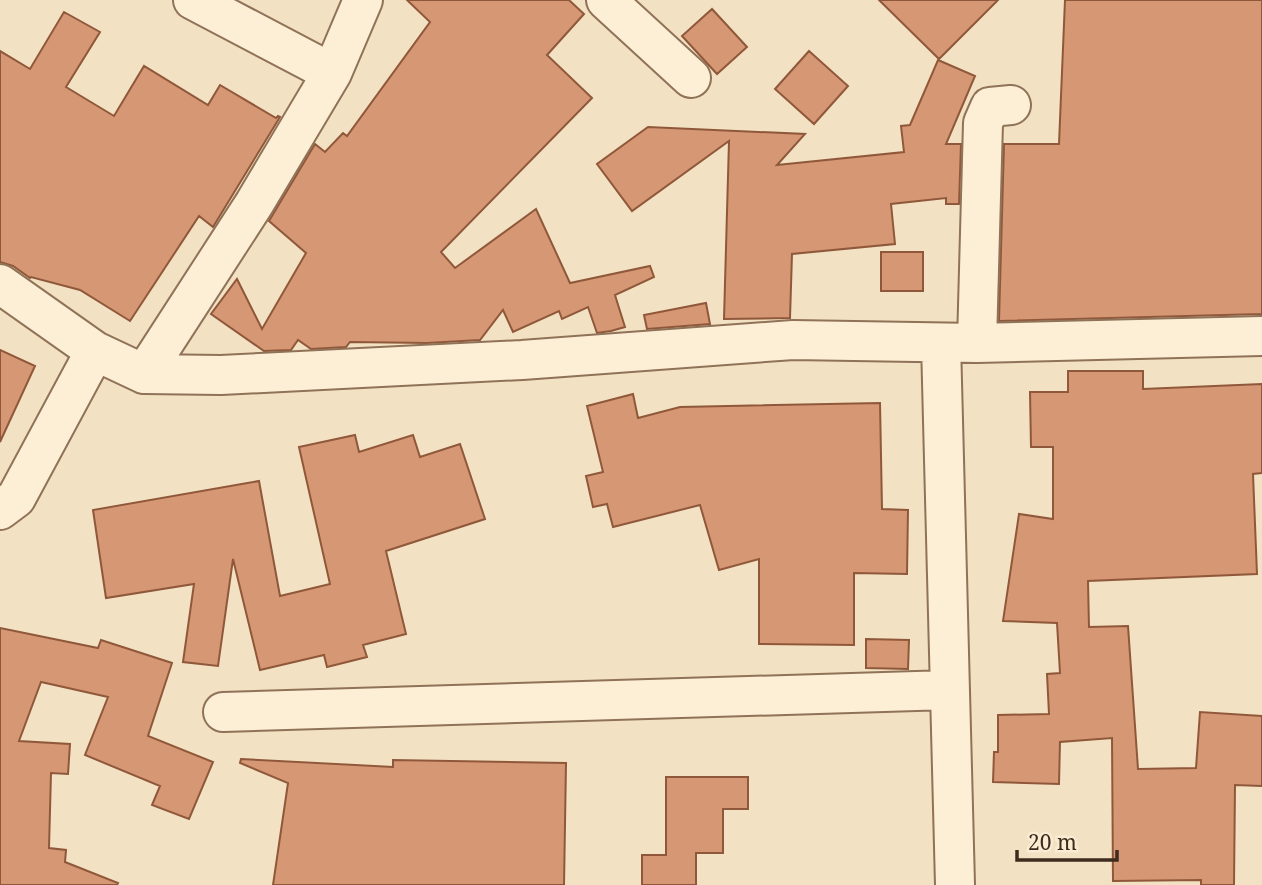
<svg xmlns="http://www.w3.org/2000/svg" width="1262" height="885" font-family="'Noto Serif',serif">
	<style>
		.building { fill: #d59774; stroke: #90583a; stroke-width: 2 }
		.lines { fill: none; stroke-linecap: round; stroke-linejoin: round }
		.street-casing { stroke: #8f7257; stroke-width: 42 }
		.street { stroke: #fcefd6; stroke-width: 38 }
	</style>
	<rect width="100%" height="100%" fill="#f2e1c2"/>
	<path class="building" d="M 407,0 L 569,0 L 584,14 L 547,55 L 592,98 L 441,252 L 455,268 L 536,209 L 570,283 L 650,266 L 654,277 L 615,295 L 625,327 L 611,331 L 597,333 L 588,307 L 562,319 L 559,311 L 513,332 L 503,310 L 480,340 L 427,343 L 350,342 L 346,347 L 311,349 L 298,340 L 291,350 L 264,351 L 211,314 L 237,279 L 262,329 L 306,253 L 269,221 L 315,144 L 325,152 L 343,133 L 347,136 L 430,22 Z
		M 879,0 L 998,0 L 939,59 Z
		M 1065,0 L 1262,0 L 1262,314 L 999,321 L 1004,144 L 1059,144 Z
		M 712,9 L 747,47 L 717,74 L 682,36 Z
		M 64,12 L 100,32 L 66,87 L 114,116 L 144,66 L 208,105 L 220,85 L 276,118 L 278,116 L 280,117 L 213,227 L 199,216 L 130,321 L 80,290 L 31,277 L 30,278 L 13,266 L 0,262 L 0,51 L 30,69 Z
		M 809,51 L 848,86 L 814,124 L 775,89 Z
		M 938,60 L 975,76 L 946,144 L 961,144 L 959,204 L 946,204 L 946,198 L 891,204 L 895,244 L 792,254 L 790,318 L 724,319 L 729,141 L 632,211 L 597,164 L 648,127 L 805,134 L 777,165 L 904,152 L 901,126 L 910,125 Z
		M 881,252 L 923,252 L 923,291 L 881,291 Z
		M 706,303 L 710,324 L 647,329 L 644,315 Z
		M 0,350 L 35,366 L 0,442 Z
		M 1068,371 L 1143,371 L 1143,389 L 1262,384 L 1262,473 L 1253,474 L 1257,574 L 1088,581 L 1089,627 L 1128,626 L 1138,769 L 1196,768 L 1200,712 L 1262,716 L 1262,786 L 1235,785 L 1234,885 L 1201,885 L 1201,880 L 1113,881 L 1112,738 L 1060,742 L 1059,784 L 993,782 L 994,752 L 998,752 L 998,715 L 1049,714 L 1047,674 L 1060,673 L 1057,623 L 1003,621 L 1019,514 L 1053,519 L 1053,447 L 1031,447 L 1030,392 L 1068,392 Z
		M 633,394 L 638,418 L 680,407 L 880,403 L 882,509 L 908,510 L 907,574 L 854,573 L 854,645 L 759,644 L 759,559 L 719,570 L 700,505 L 613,527 L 607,504 L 593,507 L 586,476 L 603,472 L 587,406 Z
		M 355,435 L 359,452 L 413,435 L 420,457 L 460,444 L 485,519 L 386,551 L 406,634 L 363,645 L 367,657 L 327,667 L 324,655 L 260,670 L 233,559 L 218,666 L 183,662 L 194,584 L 106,598 L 93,510 L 259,481 L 280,596 L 330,584 L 299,447 Z
		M 0,628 L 98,648 L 101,640 L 172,663 L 148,736 L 213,762 L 189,819 L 152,805 L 160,786 L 85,755 L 108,697 L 41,682 L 19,741 L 70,744 L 68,774 L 51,773 L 49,848 L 66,850 L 65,862 L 118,883 L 117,885 L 0,885 Z
		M 866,639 L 909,640 L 908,669 L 866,668 Z
		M 241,759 L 393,767 L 393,760 L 566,763 L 564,885 L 273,885 L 288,783 L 240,763 Z
		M 666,777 L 748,777 L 748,809 L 723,809 L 723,853 L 696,853 L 696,885 L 642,885 L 642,855 L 666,855 Z"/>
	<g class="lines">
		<defs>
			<path id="street" d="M 193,0 L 332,73 L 363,0
				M 606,0 L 691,78
				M 0,284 L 95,351
				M 941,343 L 955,885
				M 977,343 L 983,123 L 990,107 L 1011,105
				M 144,374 L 254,204 L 332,73
				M 0,510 L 16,498 L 95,351 L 144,374 L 221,375 L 522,360 L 793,340 L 977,343 L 1262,336
				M 223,712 L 949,690"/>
		</defs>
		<use href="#street" class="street-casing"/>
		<use href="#street" class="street"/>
	</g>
	<path d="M1017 850v10h100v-10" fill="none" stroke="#3d2b1d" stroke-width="3.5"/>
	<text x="1028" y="850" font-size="21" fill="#3d2b1d" stroke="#f9ecd2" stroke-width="5" paint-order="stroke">20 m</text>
</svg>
